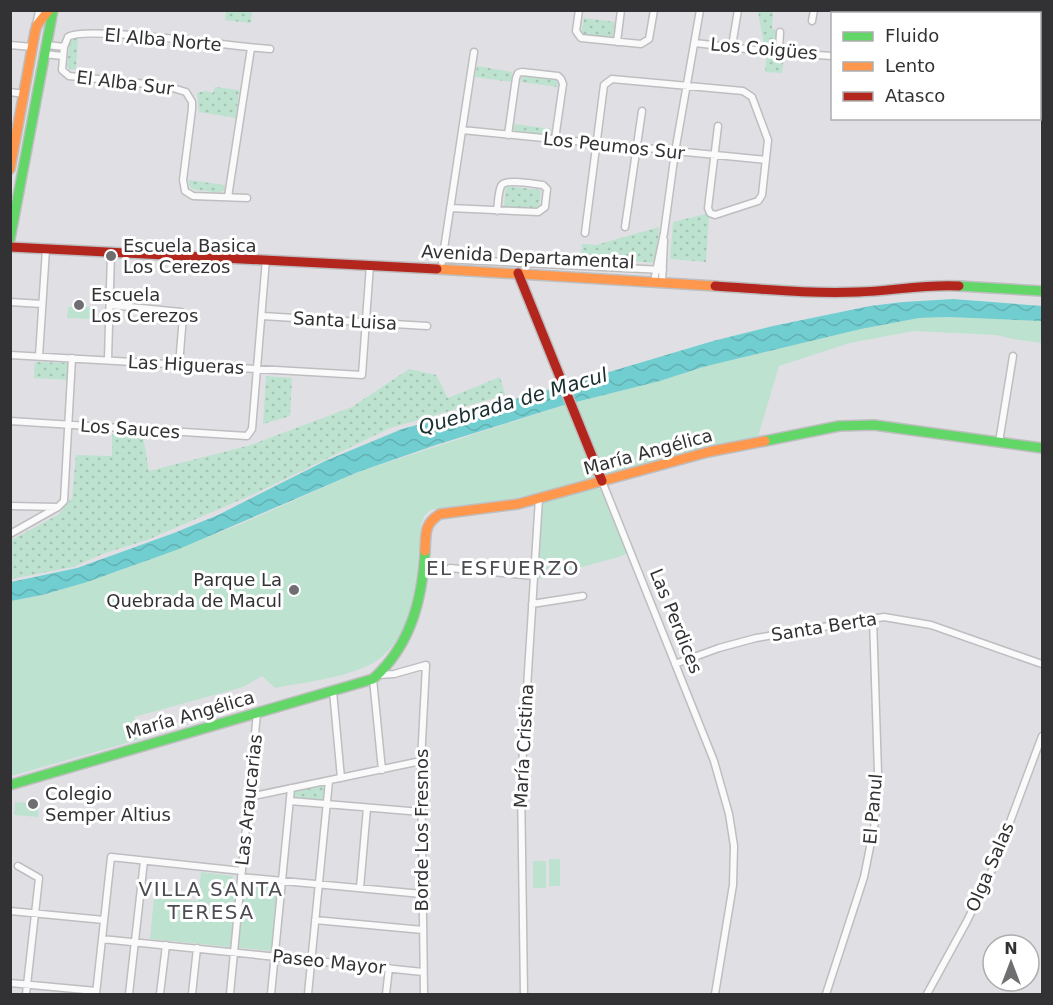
<svg xmlns="http://www.w3.org/2000/svg" width="1053" height="1005" font-family="'DejaVu Sans',sans-serif">
	<style>
		.grass { fill: url(#grass-dots) }
		.park { fill: #bde2cf }
		.water { fill: url(#water-waves) }
		.lines { fill: none; stroke-linecap: round; stroke-linejoin: round }
		.street-casing { stroke: #bebec1; stroke-width: 9 }
		.fast-casing { stroke: #bebec1; stroke-width: 12 }
		.slow-casing { stroke: #bebec1; stroke-width: 12 }
		.jam-casing { stroke: #bebec1; stroke-width: 12 }
		.street { stroke: #fafafb; stroke-width: 6 }
		.fast { stroke: #63d668; stroke-width: 9 }
		.slow { stroke: #ff974d; stroke-width: 9 }
		.jam { stroke: #b3261e; stroke-width: 9 }
		.poi-dot { fill: #6f6f72; stroke: #fff; stroke-width: 2 }
		.labels { text-anchor: middle; stroke-width: 6; stroke-linejoin: round; paint-order: stroke }
		.street-label { font-size: 18px; fill: #323234; stroke: #fff }
		.poi-label { font-size: 18px; fill: #323234; stroke: #fff; text-anchor: start }
		.water-label { font-size: 20px; font-style: italic; fill: #192f2f; stroke: #fff }
		.neighbourhood-label { font-size: 20px; letter-spacing: 1.5px; fill: #4d4c52; stroke: #fff }
	</style>
	<defs>
		<pattern id="grass-dots" width="8" height="8" patternUnits="userSpaceOnUse" patternTransform="scale(1.5)"><rect width="8" height="8" fill="#bde2cf"/><path d="M2 2h.1M6 6h.1" fill="none" stroke="#a3c2b2" stroke-width="1.8" stroke-linecap="round"/></pattern>
		<pattern id="water-waves" width="16" height="10" patternUnits="userSpaceOnUse" patternTransform="scale(1.5)"><rect width="16" height="10" fill="#71ced0"/><path d="M0 5q4-4 8 0t8 0" fill="none" stroke="#62b1b3"/></pattern>
	</defs>
	<rect width="100%" height="100%" fill="#e0e0e4"/>
	<path class="grass" d="M 226,11 L 252,11 L 251,23 L 225,20 Z
		M 758,11 L 773,12 L 772,29 L 777,30 L 777,46 L 764,45 Z
		M 584,18 L 615,22 L 613,39 L 581,34 Z
		M 73,38 L 78,38 L 76,70 L 70,69 L 67,66 L 70,41 Z
		M 767,55 L 784,56 L 782,73 L 765,72 Z
		M 477,66 L 512,72 L 511,82 L 475,77 Z
		M 522,76 L 556,80 L 558,87 L 521,82 Z
		M 215,87 L 239,90 L 236,118 L 199,112 L 197,93 L 205,91 L 213,93 Z
		M 514,124 L 551,129 L 551,133 L 548,135 L 514,131 Z
		M 189,180 L 225,185 L 224,190 L 220,193 L 192,189 L 189,185 Z
		M 506,186 L 541,190 L 539,210 L 504,206 Z
		M 706,214 L 709,217 L 706,262 L 670,259 L 673,222 Z
		M 659,227 L 656,263 L 581,257 L 582,244 L 596,245 Z
		M 35,362 L 70,363 L 70,380 L 34,378 Z
		M 409,369 L 436,375 L 448,398 L 500,377 L 505,395 L 390,428 L 254,494 L 147,540 L 105,553 L 73,567 L 11,579 L 11,540 L 58,515 L 72,498 L 76,455 L 112,456 L 112,434 L 143,436 L 149,471 L 251,445 L 352,407 Z
		M 266,376 L 292,378 L 290,416 L 263,424 Z
		M 325,784 L 325,802 L 291,800 L 292,791 Z"/>
	<path class="park" d="M 68,307 L 91,307 L 91,319 L 67,318 Z
		M 947,317 L 1042,321 L 1042,343 L 1013,339 L 996,335 L 914,331 L 850,343 L 779,366 L 759,433 L 760,437 L 595,480 L 511,499 L 430,510 L 425,515 L 421,524 C 416,572 418,644 365,667 C 338,679 305,682 275,688 L 262,676 L 243,687 L 134,717 L 141,739 L 11,776 L 11,601 L 42,595 L 119,571 L 241,524 L 358,472 L 564,405 L 660,381 L 703,367 L 861,329 L 919,318 Z
		M 595,488 L 601,489 L 627,553 L 622,556 L 539,579 L 542,504 L 545,501 Z
		M 15,802 L 39,804 L 38,817 L 14,815 Z
		M 549,859 L 560,859 L 560,886 L 549,886 Z
		M 533,861 L 546,861 L 546,888 L 533,888 Z
		M 201,872 L 233,876 L 232,881 L 278,885 L 271,951 L 150,939 L 154,897 L 198,901 Z"/>
	<path class="water" d="M 953,299 L 1042,306 L 1042,321 L 947,317 L 919,318 L 861,329 L 703,367 L 660,381 L 564,405 L 436,445 L 358,472 L 179,549 L 87,582 L 42,595 L 11,601 L 11,582 L 77,568 L 174,533 L 218,515 L 325,461 L 402,429 L 552,389 L 713,341 L 773,326 L 870,306 L 903,302 Z"/>
	<g class="lines">
		<defs>
			<path id="street" d="M 579,10 L 576,31 L 581,38 L 641,44 L 649,39 L 654,10
				M 856,14 L 856,10
				M 812,21 L 814,10
				M 36,25 L 39,11
				M 617,42 L 621,10
				M 695,43 L 773,52 L 832,56
				M 10,45 L 32,47
				M 47,45 L 64,47
				M 732,46 L 738,10
				M 779,52 L 780,32
				M 45,54 L 62,56
				M 10,92 L 24,94
				M 462,130 L 766,160
				M 508,135 L 516,78 L 518,73 L 522,72 L 558,76 L 561,79 L 563,84 L 555,139
				M 228,197 L 251,48
				M 247,198 L 193,196 L 185,191 L 183,180 L 192,109 L 192,102 L 186,92 L 166,86 L 69,76 L 62,70 L 64,47 L 68,37 C 84,25 239,47 270,49
				M 450,208 L 538,212 L 545,207 L 547,189 L 543,185 C 534,184 505,178 501,186 C 498,193 498,204 497,211
				M 625,227 L 642,111
				M 585,233 L 604,85 L 612,79 L 743,91 L 752,97 L 768,140 L 762,195 L 758,201 L 715,215 L 710,213 L 708,208 L 718,126
				M 443,259 L 663,270
				M 442,262 L 474,52
				M 654,281 L 664,233 L 675,152 L 700,10
				M 662,282 L 664,240
				M 10,302 L 42,304
				M 110,305 L 181,312 L 183,316 L 179,365
				M 262,316 L 427,326
				M 10,355 L 362,375 L 370,265
				M 39,356 L 46,249
				M 108,360 L 111,252
				M 10,421 L 247,436 L 252,429 L 266,259
				M 999,442 L 1013,356
				M 602,481 L 714,761 L 729,814 L 734,846 L 733,885 L 715,994
				M 10,506 L 58,507
				M 10,534 L 58,507 L 64,501 L 72,358
				M 450,568 L 534,576
				M 532,604 L 583,596
				M 675,664 L 719,648 L 756,638 L 884,617 L 931,625 L 1042,664
				M 379,675 L 394,674 L 426,665 L 421,761 L 424,994
				M 373,679 L 382,770
				M 333,691 L 341,778
				M 249,797 L 421,761
				M 290,801 L 421,812
				M 18,866 L 39,878 L 26,994
				M 241,877 L 422,894
				M 360,888 L 367,808
				M 10,911 L 104,920
				M 315,920 L 423,930
				M 102,939 L 423,972
				M 10,983 L 96,991
				M 96,994 L 111,857 L 242,871
				M 129,994 L 144,861
				M 160,994 L 166,945
				M 192,994 L 197,948
				M 230,994 L 257,713
				M 271,994 L 291,788
				M 308,994 L 329,781
				M 386,994 L 389,968
				M 524,994 L 521,783 L 539,498
				M 826,994 L 864,877 L 875,822 L 878,773 L 873,618
				M 927,994 L 967,921 L 992,870 L 1042,736"/>
			<path id="fast" d="M 10,239 L 53,10
				M 959,286 L 1042,291
				M 765,441 L 839,426 L 874,425 L 1042,448
				M 10,785 L 373,679 C 411,645 422,600 425,551"/>
			<path id="slow" d="M 10,169 L 35,32 L 37,25 L 49,10
				M 437,269 L 715,286
				M 425,551 C 426,533 424,524 440,514 L 518,504 L 708,452 L 765,441"/>
			<path id="jam" d="M 10,247 L 437,269
				M 518,273 L 602,481
				M 715,286 C 763,289 810,294 858,292 C 892,291 925,284 959,286"/>
		</defs>
		<use href="#street" class="street-casing"/>
		<use href="#fast" class="fast-casing"/>
		<use href="#slow" class="slow-casing"/>
		<use href="#jam" class="jam-casing"/>
		<use href="#street" class="street"/>
		<use href="#fast" class="fast"/>
		<use href="#slow" class="slow"/>
		<use href="#jam" class="jam"/>
	</g>
	<g class="poi-dot">
		<circle cx="111" cy="256" r="6"/>
		<circle cx="79" cy="305" r="6"/>
		<circle cx="294" cy="590" r="6"/>
		<circle cx="33" cy="804" r="6"/>
	</g>
	<g class="labels">
		<g class="street-label">
			<text transform="translate(163 40) rotate(5)" y="6">El Alba Norte</text>
			<text transform="translate(764 49) rotate(5)" y="6">Los Coigües</text>
			<text transform="translate(125 83) rotate(7)" y="6">El Alba Sur</text>
			<text transform="translate(614 146) rotate(6)" y="6">Los Peumos Sur</text>
			<text transform="translate(528 257) rotate(3)" y="6">Avenida Departamental</text>
			<text transform="translate(345 321) rotate(3)" y="6">Santa Luisa</text>
			<text transform="translate(186 365) rotate(3)" y="6">Las Higueras</text>
			<text transform="translate(130 429) rotate(4)" y="6">Los Sauces</text>
			<text transform="translate(648 452) rotate(-15)" y="6">María Angélica</text>
			<text transform="translate(676 621) rotate(68)" y="6">Las Perdices</text>
			<text transform="translate(824 627) rotate(-9)" y="6">Santa Berta</text>
			<text transform="translate(190 715) rotate(-16)" y="6">María Angélica</text>
			<text transform="translate(524 746) rotate(-87)" y="6">María Cristina</text>
			<text transform="translate(249 800) rotate(-84)" y="6">Las Araucarias</text>
			<text transform="translate(873 809) rotate(-85)" y="6">El Panul</text>
			<text transform="translate(422 830) rotate(-90)" y="6">Borde Los Fresnos</text>
			<text transform="translate(990 867) rotate(-67)" y="6">Olga Salas</text>
			<text transform="translate(329 962) rotate(6)" y="6">Paseo Mayor</text>
		</g>
		<g class="poi-label">
			<text x="123" y="252">Escuela Basica<tspan x="123" dy="21">Los Cerezos</tspan></text>
			<text x="91" y="301">Escuela<tspan x="91" dy="21">Los Cerezos</tspan></text>
			<text x="282" y="586" text-anchor="end">Parque La<tspan x="282" dy="21">Quebrada de Macul</tspan></text>
			<text x="45" y="800">Colegio<tspan x="45" dy="21">Semper Altius</tspan></text>
		</g>
		<g class="water-label">
			<text transform="translate(513 401) rotate(-16)" y="7">Quebrada de Macul</text>
		</g>
		<g class="neighbourhood-label">
			<text x="503" y="575">EL ESFUERZO</text>
			<text x="211" y="896">VILLA SANTA<tspan x="211" dy="23">TERESA</tspan></text>
		</g>
	</g>
	<rect width="1053" height="1005" fill="none" stroke="#323234" stroke-width="24"/>
	<rect x="831" y="12" width="210" height="108" fill="#ffffff" stroke="#adadae" stroke-width="1.5"/>
	<rect x="843" y="32" width="30" height="9" fill="#63d668" stroke="#adadae" stroke-width="1.5"/>
	<text x="885" y="42" font-size="18" fill="#323234">Fluido</text>
	<rect x="843" y="62" width="30" height="9" fill="#ff974d" stroke="#adadae" stroke-width="1.5"/>
	<text x="885" y="72" font-size="18" fill="#323234">Lento</text>
	<rect x="843" y="92" width="30" height="9" fill="#b3261e" stroke="#adadae" stroke-width="1.5"/>
	<text x="885" y="102" font-size="18" fill="#323234">Atasco</text>
	<g transform="translate(1011 963)"><circle r="28" fill="#ffffff" stroke="#adadae" stroke-width="1.5"/>
	<path d="M0-4.5L10 22L0 15L-10 22Z" fill="#6f6f72"/>
	<text y="-9" font-size="16" font-weight="bold" text-anchor="middle" fill="#323234">N</text>
	</g>
</svg>
